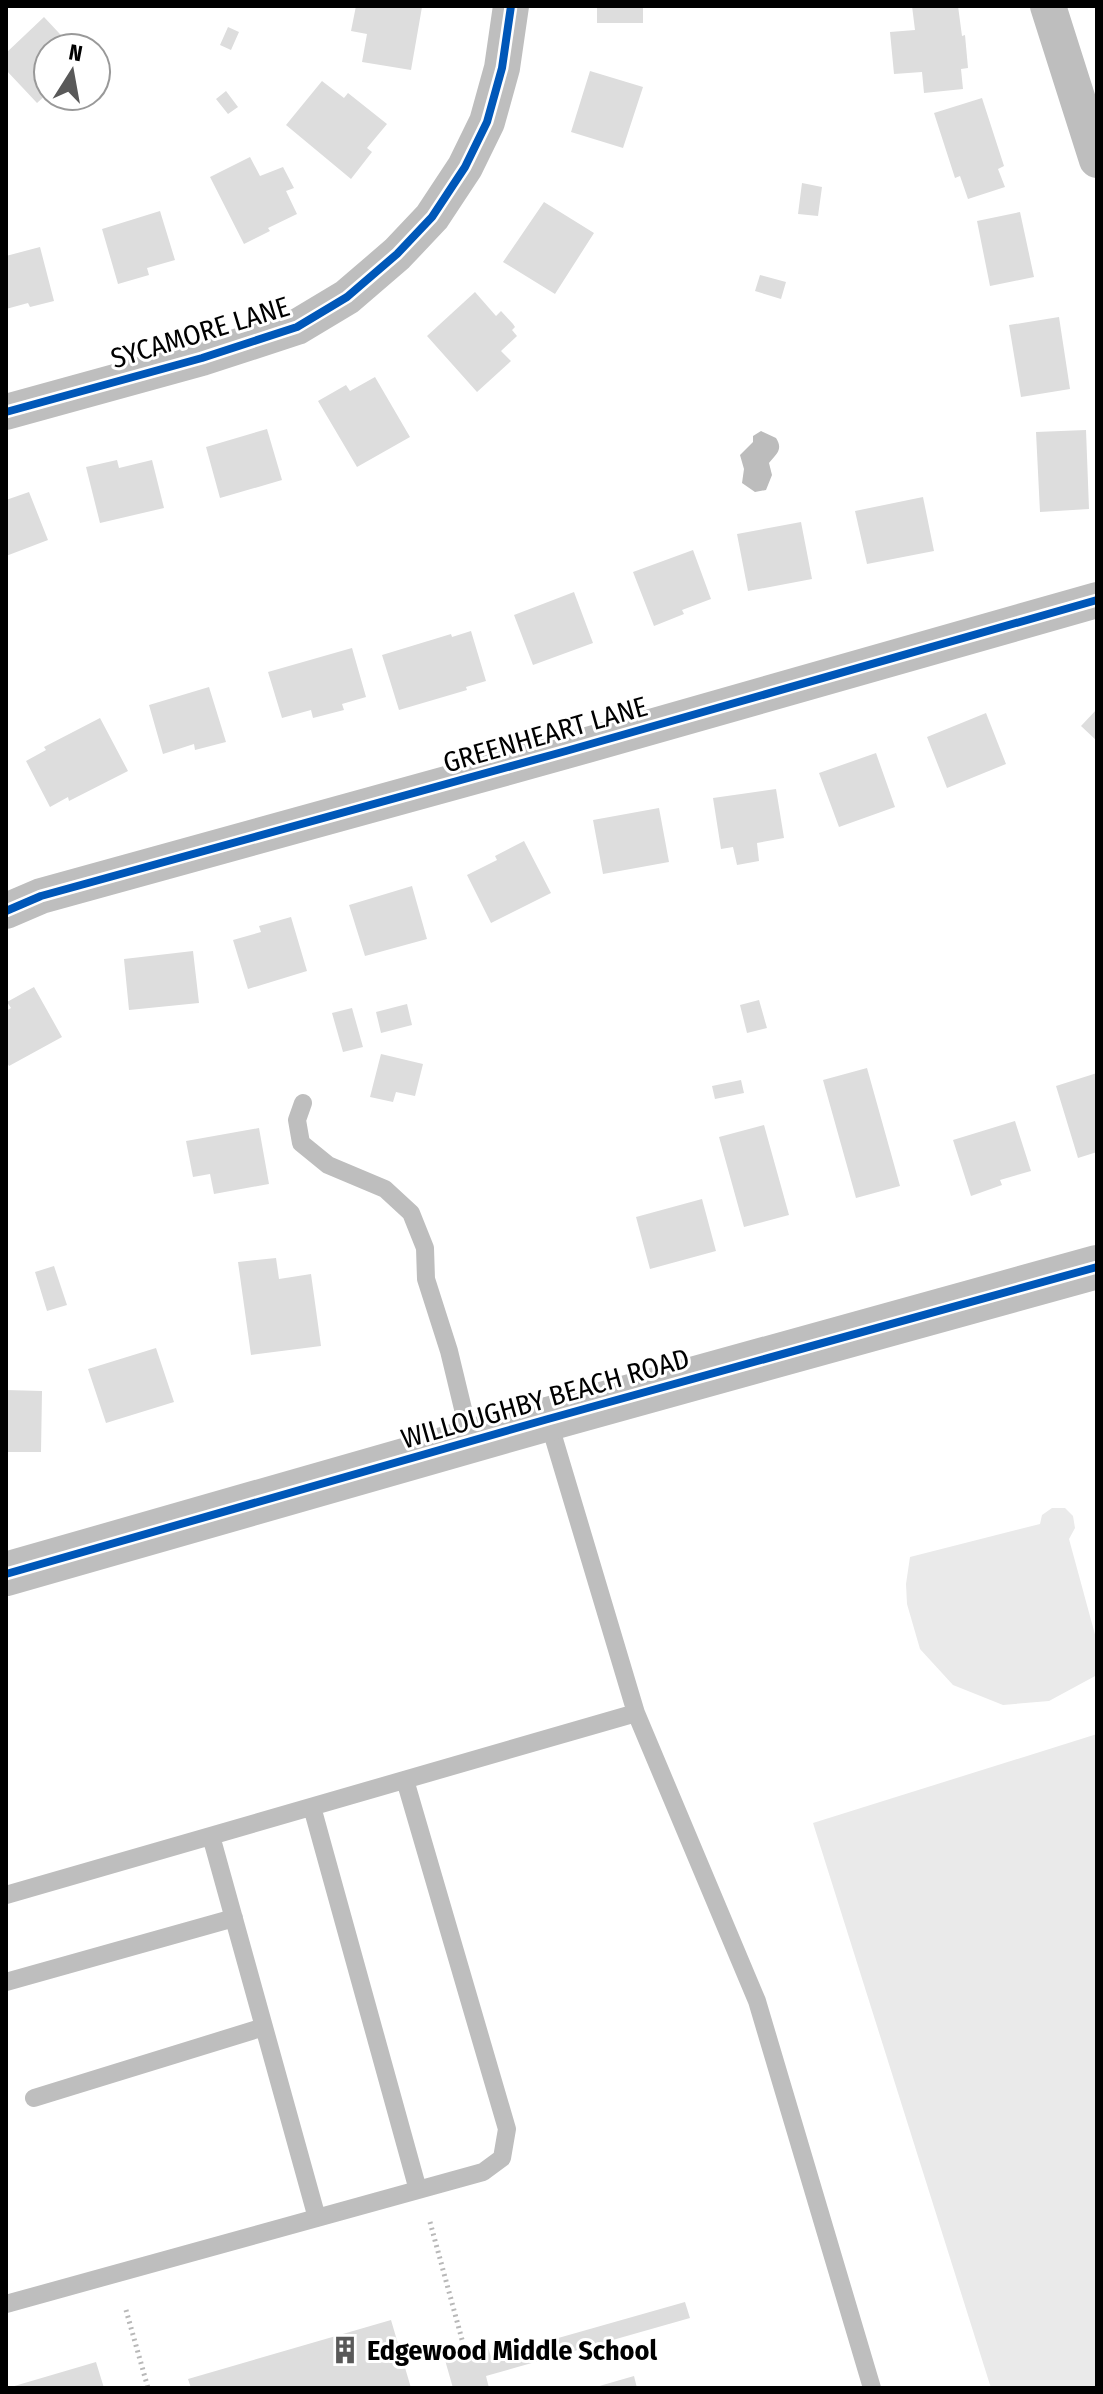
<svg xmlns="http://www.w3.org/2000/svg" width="1103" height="2394" font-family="'Fira Sans Condensed',sans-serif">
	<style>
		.green { fill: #eaeaea }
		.water { fill: #bcbcbc }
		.building { fill: #ddd }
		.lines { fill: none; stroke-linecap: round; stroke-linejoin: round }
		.path { stroke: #b8b8b8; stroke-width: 5; stroke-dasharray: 2 4; stroke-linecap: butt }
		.service { stroke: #bebebe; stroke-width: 18 }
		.minor { stroke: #bebebe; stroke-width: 36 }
		.tertiary { stroke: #bebebe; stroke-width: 44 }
		.cycleway-casing { stroke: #fff; stroke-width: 13 }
		.cycleway { stroke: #0057b8; stroke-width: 8 }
		.labels { text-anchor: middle; stroke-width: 6; stroke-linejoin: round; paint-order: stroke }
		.street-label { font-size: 28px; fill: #000; stroke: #fff }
		.poi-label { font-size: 28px; font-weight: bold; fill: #000; stroke: #fff; text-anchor: start }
	</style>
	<rect width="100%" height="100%" fill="#fff"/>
	<path class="green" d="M 1052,1508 L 1065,1508 L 1073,1516 L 1075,1528 L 1069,1539 L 1097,1642 L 1097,1675 L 1049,1701 L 1003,1705 L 953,1685 L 920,1649 L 907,1604 L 906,1584 L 910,1557 L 1040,1524 L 1042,1515 Z
		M 1097,1734 L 1097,2388 L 991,2388 L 813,1823 Z"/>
	<path class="water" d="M 761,431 L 776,438 C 784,450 775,455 769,463 L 772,475 L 766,490 L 755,492 L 742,483 L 744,469 L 740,455 L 753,442 L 753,436 Z"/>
	<path class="building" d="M 356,6 L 422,7 L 411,70 L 362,62 L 367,34 L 351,31 Z
		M 597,6 L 643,6 L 643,23 L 597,23 Z
		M 912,6 L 958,6 L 962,36 L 965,35 L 968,68 L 961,69 L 963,89 L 924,93 L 922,72 L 894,74 L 890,32 L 915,30 Z
		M 44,17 L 73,48 L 48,48 L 48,93 L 37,103 L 6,70 L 6,53 Z
		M 228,27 L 239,32 L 231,50 L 220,45 Z
		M 590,71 L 643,87 L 623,148 L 571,132 Z
		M 322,81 L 344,98 L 348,93 L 387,124 L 367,148 L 372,152 L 351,179 L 286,125 Z
		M 226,91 L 238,107 L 228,114 L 216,99 Z
		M 982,98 L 1004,166 L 998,169 L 1005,187 L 968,199 L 960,176 L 955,178 L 934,113 Z
		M 250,157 L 260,176 L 283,167 L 294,188 L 286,191 L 297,214 L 268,228 L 270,231 L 244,244 L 210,177 Z
		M 802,183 L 822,187 L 818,216 L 798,214 Z
		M 544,202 L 594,233 L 555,294 L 503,262 Z
		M 160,211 L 175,260 L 147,268 L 149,275 L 118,284 L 102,229 Z
		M 1020,212 L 1034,277 L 990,286 L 977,221 Z
		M 40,247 L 54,301 L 30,307 L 28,303 L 6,309 L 6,256 Z
		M 760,275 L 786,282 L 781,299 L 755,291 Z
		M 475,292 L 496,316 L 501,311 L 513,324 L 515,327 L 512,330 L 517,336 L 501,351 L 511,361 L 477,392 L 427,336 Z
		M 1059,317 L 1070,389 L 1021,397 L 1009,325 Z
		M 375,377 L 410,437 L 357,467 L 318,401 L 346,385 L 350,391 Z
		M 267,429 L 282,480 L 220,498 L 206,447 Z
		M 1086,430 L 1089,509 L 1040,512 L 1036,432 Z
		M 117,460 L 119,468 L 152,460 L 164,508 L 100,523 L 86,467 Z
		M 29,492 L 48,540 L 6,556 L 6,500 Z
		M 923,497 L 934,551 L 867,564 L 855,511 Z
		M 801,522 L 812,579 L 748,591 L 737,534 Z
		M 693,550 L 711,599 L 682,610 L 684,614 L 654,626 L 633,572 Z
		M 574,592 L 593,643 L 533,665 L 514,615 Z
		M 471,631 L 486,681 L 466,687 L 467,690 L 399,710 L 382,655 L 451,634 L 452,637 Z
		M 352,648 L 366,697 L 342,704 L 344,710 L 313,718 L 311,710 L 282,718 L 268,672 Z
		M 209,687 L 226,742 L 195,750 L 194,744 L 163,754 L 149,705 Z
		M 1097,709 L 1097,741 L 1081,726 Z
		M 986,713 L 1006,764 L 947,788 L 927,737 Z
		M 100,718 L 128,771 L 69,801 L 68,797 L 50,807 L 26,761 L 46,750 L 44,747 Z
		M 876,753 L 895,807 L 839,827 L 819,773 Z
		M 776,789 L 784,838 L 757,843 L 759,861 L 737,865 L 733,847 L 721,849 L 713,798 Z
		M 659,808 L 669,862 L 603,874 L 593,820 Z
		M 524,841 L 551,893 L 491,923 L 467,875 L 497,860 L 495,856 Z
		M 412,886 L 427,939 L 365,956 L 349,905 Z
		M 291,917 L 307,971 L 248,989 L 233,940 L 261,932 L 259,926 Z
		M 193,951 L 199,1003 L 129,1010 L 124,959 Z
		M 34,987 L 62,1037 L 9,1066 L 6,1061 L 6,1011 L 11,1008 L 7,1002 Z
		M 759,1000 L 767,1028 L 747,1033 L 740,1005 Z
		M 407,1004 L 412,1025 L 381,1033 L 376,1012 Z
		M 352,1008 L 363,1047 L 343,1052 L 332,1013 Z
		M 381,1054 L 423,1064 L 415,1096 L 396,1092 L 393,1102 L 370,1097 Z
		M 867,1068 L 900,1186 L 856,1198 L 823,1080 Z
		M 1097,1073 L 1097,1152 L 1078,1158 L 1056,1086 Z
		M 741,1080 L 744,1093 L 715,1099 L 712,1086 Z
		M 1015,1121 L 1031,1171 L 1000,1180 L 1002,1185 L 971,1196 L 953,1140 Z
		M 764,1125 L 789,1215 L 744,1227 L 719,1137 Z
		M 259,1128 L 269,1184 L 214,1194 L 210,1174 L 193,1177 L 186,1141 Z
		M 702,1199 L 716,1251 L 650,1269 L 636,1217 Z
		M 276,1258 L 279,1279 L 311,1274 L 321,1346 L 251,1355 L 238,1262 Z
		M 54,1266 L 67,1305 L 47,1311 L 35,1272 Z
		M 156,1348 L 174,1402 L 106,1423 L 88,1369 Z
		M 6,1390 L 42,1391 L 41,1452 L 6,1452 Z
		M 685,2302 L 690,2318 L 486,2376 L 489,2388 L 453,2388 L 443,2353 L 486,2341 L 491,2357 Z
		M 391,2320 L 411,2388 L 191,2388 L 188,2379 Z
		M 96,2362 L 104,2388 L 11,2388 L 11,2387 Z
		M 634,2376 L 637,2388 L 596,2388 L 596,2387 Z"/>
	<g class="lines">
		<path class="path" d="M 430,2222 L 464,2347
			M 126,2310 L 148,2388"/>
		<path class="service" d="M 303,1103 L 297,1120 L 301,1143 L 328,1165 L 385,1189 L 411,1213 L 425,1248 L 426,1279 L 449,1351 L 471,1442
			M 548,1419 L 636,1713 L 757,2001 L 872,2388
			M 312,1807 L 418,2190
			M 211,1836 L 317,2218
			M 6,1895 L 636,1713
			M 6,1982 L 234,1918
			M 34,2098 L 264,2027
			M 6,2304 L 483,2172 L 502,2158 L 507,2129 L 405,1780"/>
		<path class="minor" d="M 1048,6 L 1097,160
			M 6,412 L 202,358 L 297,327 L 347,297 L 397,254 L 432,217 L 465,167 L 487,122 L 502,68 L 511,6
			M 6,911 L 41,896 L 566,751 L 1097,600"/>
		<path class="tertiary" d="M 6,1574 L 548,1419 L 1097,1267"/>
		<defs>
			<path id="cycleway" d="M 6,412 L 202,358 L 297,327 L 347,297 L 397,254 L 432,217 L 465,167 L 487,122 L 502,68 L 511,6
				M 6,911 L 41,896 L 566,751 L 1097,600
				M 6,1574 L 548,1419 L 1097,1267"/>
		</defs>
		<use href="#cycleway" class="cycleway-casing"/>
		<use href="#cycleway" class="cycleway"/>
	</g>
	<defs>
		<symbol id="building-bare" viewBox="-9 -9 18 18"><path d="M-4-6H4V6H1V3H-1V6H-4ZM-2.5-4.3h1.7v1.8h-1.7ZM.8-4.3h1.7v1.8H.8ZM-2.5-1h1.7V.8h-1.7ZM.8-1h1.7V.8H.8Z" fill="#595959" stroke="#fff" stroke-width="2.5" paint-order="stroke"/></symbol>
	</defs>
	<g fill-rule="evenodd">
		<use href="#building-bare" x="325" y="2330" width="40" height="40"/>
	</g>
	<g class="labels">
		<g class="street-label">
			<text transform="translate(200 332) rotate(-17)" y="10">SYCAMORE LANE</text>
			<text transform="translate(545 734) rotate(-16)" y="10">GREENHEART LANE</text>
			<text transform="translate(545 1398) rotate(-16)" y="10">WILLOUGHBY BEACH ROAD</text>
		</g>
		<g class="poi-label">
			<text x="367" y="2360">Edgewood Middle School</text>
		</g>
	</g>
	<rect width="1103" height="2394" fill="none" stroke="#000000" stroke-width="16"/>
	<g transform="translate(72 72) rotate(11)"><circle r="38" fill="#ffffff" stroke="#999999" stroke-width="2"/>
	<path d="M0-6L14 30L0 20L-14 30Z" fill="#595959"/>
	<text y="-12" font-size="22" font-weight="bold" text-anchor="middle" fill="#000000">N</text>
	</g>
</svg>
